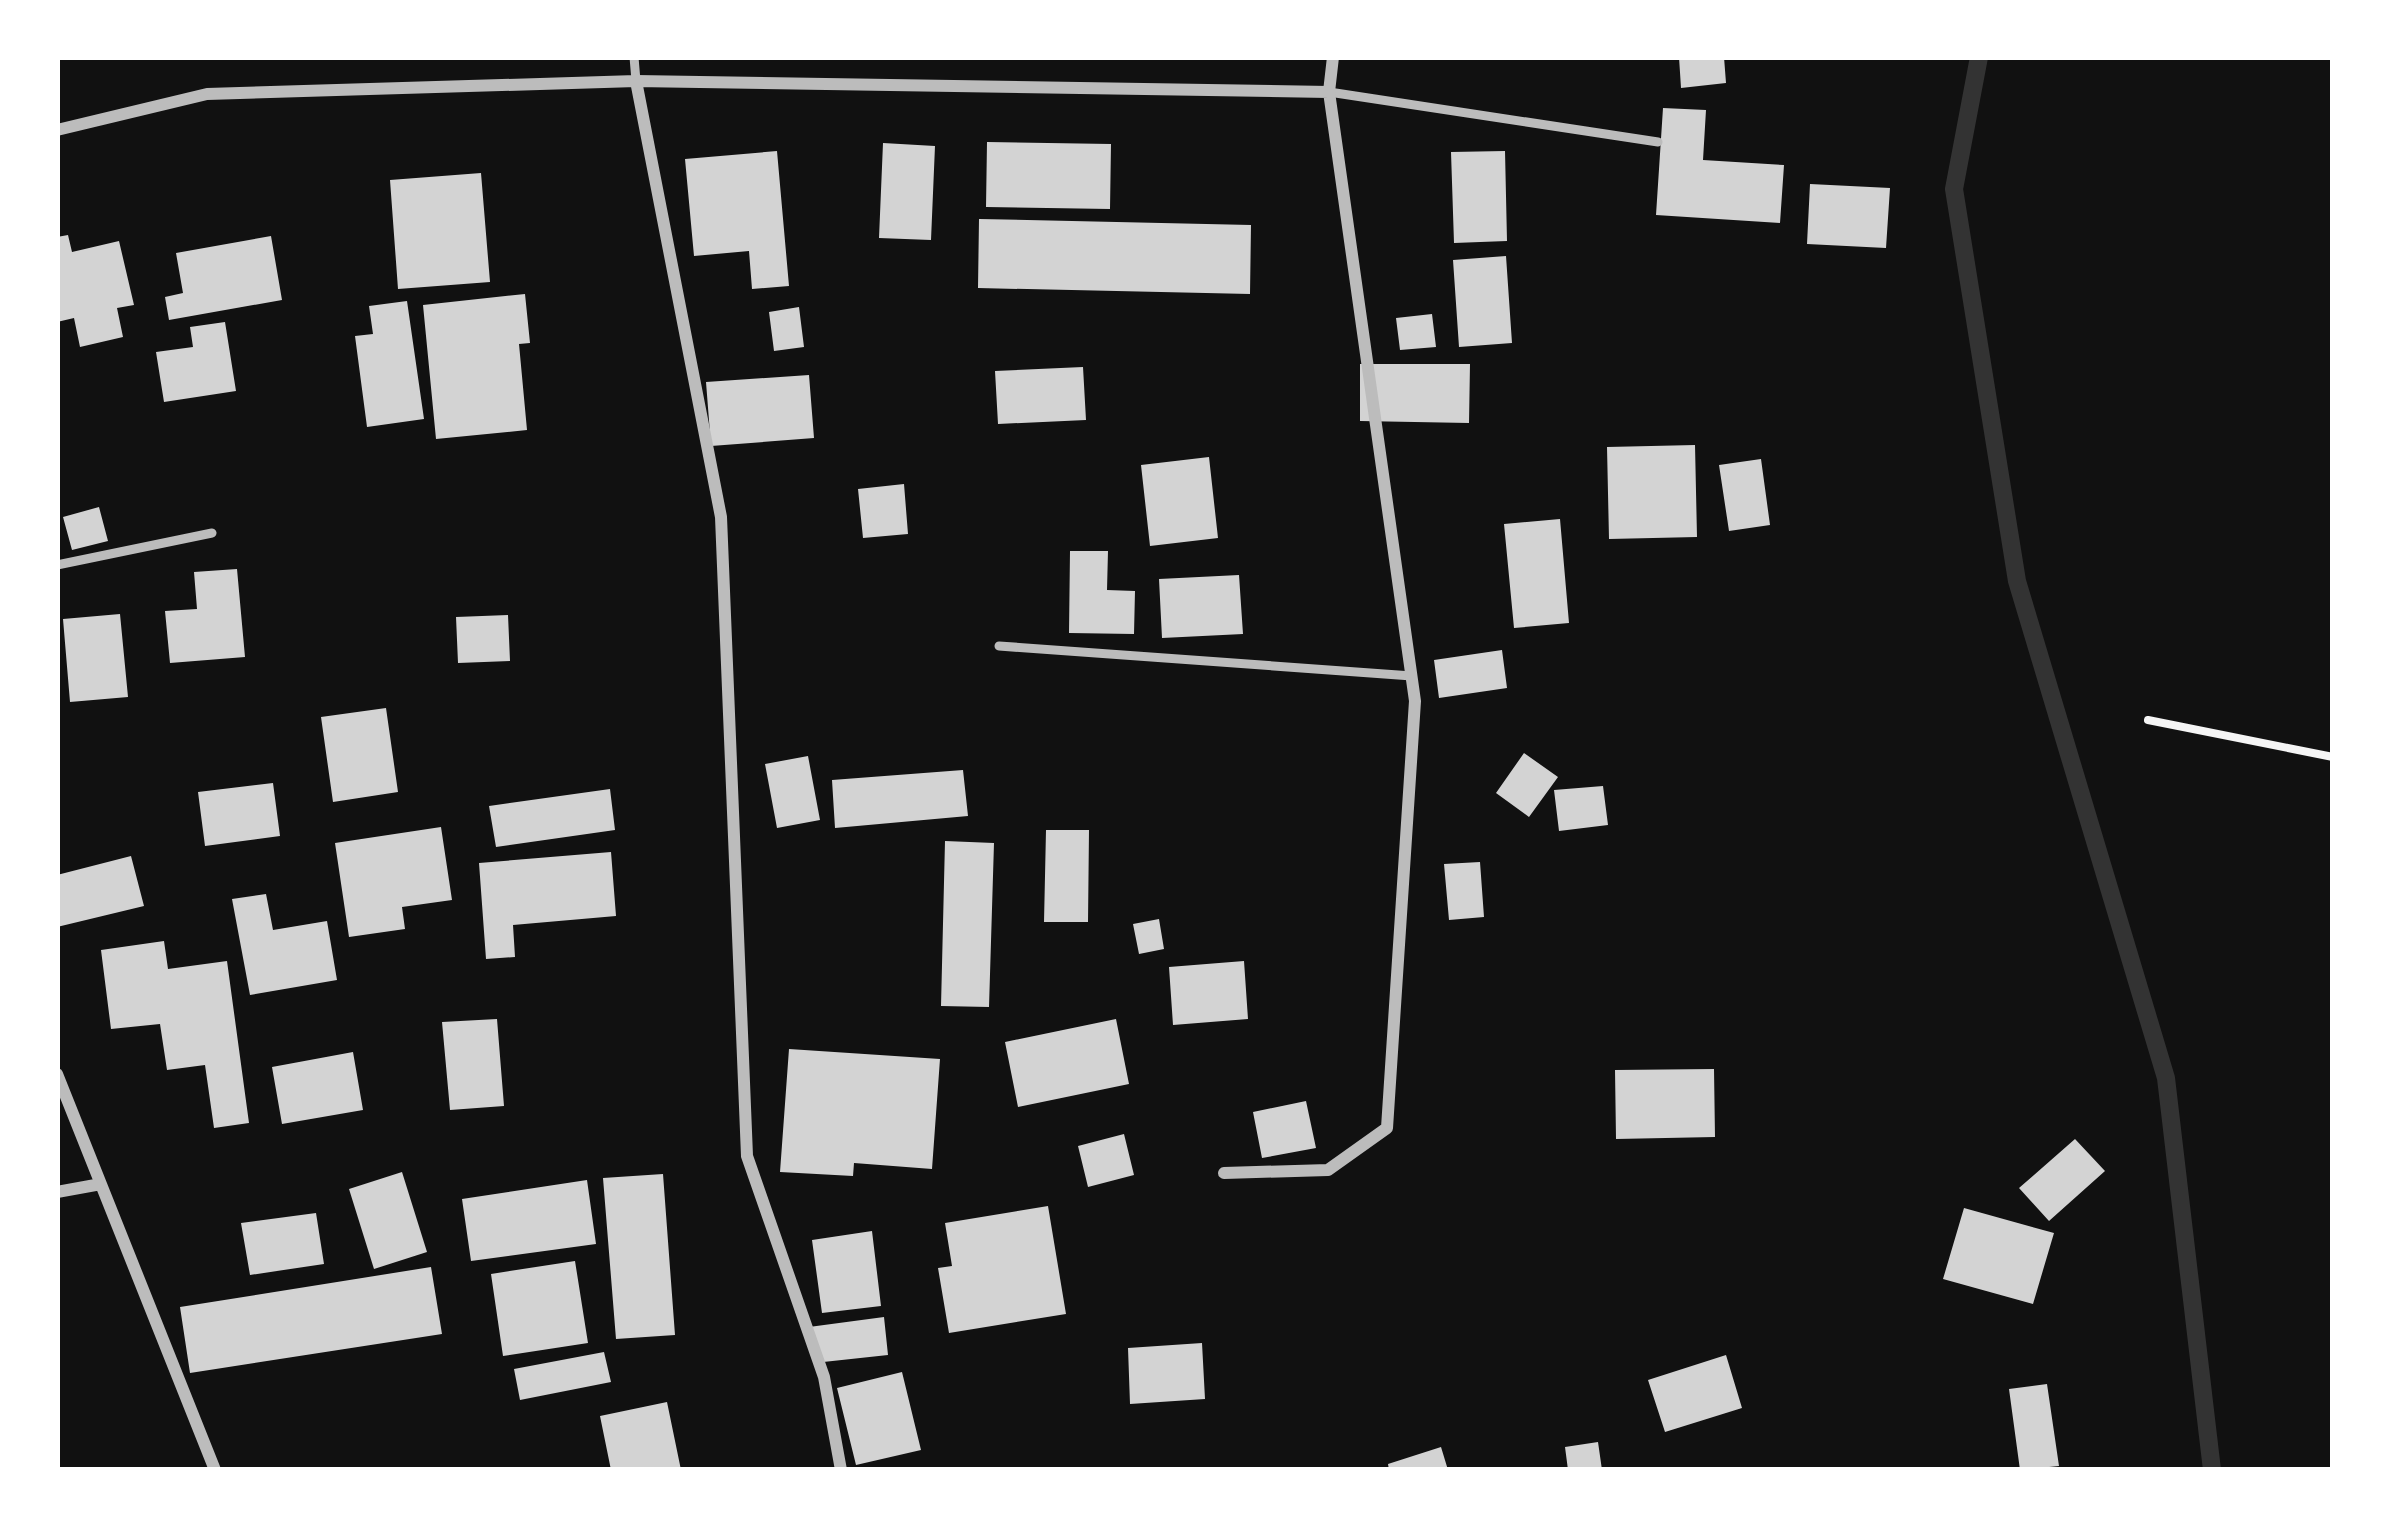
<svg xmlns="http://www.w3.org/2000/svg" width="2390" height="1527" font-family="Overpass,sans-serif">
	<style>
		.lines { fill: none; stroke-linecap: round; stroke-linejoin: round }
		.stream { stroke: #333; stroke-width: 18 }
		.building { fill: #d3d3d3 }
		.path { stroke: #f5f5f5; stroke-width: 8 }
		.service { stroke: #bcbcbc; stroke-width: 9 }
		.minor { stroke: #bcbcbc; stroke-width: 12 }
	</style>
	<rect width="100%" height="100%" fill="#111"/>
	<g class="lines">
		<path class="stream" d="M 1979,57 L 1954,189 L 2017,581 L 2166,1078 L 2212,1470"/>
	</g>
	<path class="building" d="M 1679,57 L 1724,57 L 1726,83 L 1681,88 Z
		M 1663,108 L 1706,110 L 1703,160 L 1784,165 L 1780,223 L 1656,215 Z
		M 987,142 L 1111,144 L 1110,209 L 986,207 Z
		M 883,143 L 935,146 L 931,240 L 879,238 Z
		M 777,151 L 789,286 L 752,289 L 749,251 L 694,256 L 685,159 Z
		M 1505,151 L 1507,241 L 1454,243 L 1451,152 Z
		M 481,173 L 490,282 L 398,289 L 390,180 Z
		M 1810,184 L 1890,188 L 1886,248 L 1807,244 Z
		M 979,219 L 1251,225 L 1250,294 L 978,288 Z
		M 68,235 L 72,252 L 119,241 L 134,305 L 117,308 L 123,337 L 80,347 L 74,318 L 57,322 L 57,237 Z
		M 271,236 L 282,300 L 169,320 L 165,297 L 183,293 L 176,253 Z
		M 1506,256 L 1512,343 L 1459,347 L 1453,260 Z
		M 525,294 L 530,343 L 519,344 L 527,430 L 436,439 L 423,305 Z
		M 407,301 L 424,419 L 367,427 L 355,336 L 373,334 L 369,306 Z
		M 799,307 L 804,347 L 774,351 L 769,312 Z
		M 1432,314 L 1436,347 L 1400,350 L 1396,318 Z
		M 225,322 L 236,391 L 164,402 L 156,352 L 193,347 L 190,327 Z
		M 1360,364 L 1470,364 L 1469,423 L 1360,421 Z
		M 1083,367 L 1086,420 L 998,424 L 995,371 Z
		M 809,375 L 814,438 L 711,446 L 706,382 Z
		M 1695,445 L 1697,537 L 1609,539 L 1607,447 Z
		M 1209,457 L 1218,538 L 1150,546 L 1141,465 Z
		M 1761,459 L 1770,525 L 1729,531 L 1719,465 Z
		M 904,484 L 908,534 L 863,538 L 858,489 Z
		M 99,507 L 108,541 L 72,550 L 63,517 Z
		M 1560,519 L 1569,623 L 1514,628 L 1504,524 Z
		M 1070,551 L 1108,551 L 1107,590 L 1135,591 L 1134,634 L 1069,633 Z
		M 237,569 L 245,657 L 170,663 L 165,611 L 197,609 L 194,572 Z
		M 1239,575 L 1243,634 L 1162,638 L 1159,579 Z
		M 120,614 L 128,697 L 70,702 L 63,619 Z
		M 508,615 L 510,661 L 458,663 L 456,617 Z
		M 1502,650 L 1507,688 L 1439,698 L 1434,660 Z
		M 386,708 L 398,792 L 333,802 L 321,717 Z
		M 1524,753 L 1558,777 L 1529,817 L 1496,793 Z
		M 808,756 L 820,820 L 777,828 L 765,764 Z
		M 963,770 L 968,816 L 835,828 L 832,780 Z
		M 273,783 L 280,836 L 205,846 L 198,792 Z
		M 1603,786 L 1608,825 L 1559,831 L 1554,790 Z
		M 610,789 L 615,830 L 496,847 L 489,806 Z
		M 441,827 L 452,900 L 402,907 L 405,929 L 349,937 L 335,843 Z
		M 1046,830 L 1089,830 L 1088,922 L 1044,922 Z
		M 945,841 L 994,843 L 989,1007 L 941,1006 Z
		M 611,852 L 616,916 L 513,925 L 515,957 L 486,959 L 479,863 Z
		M 131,856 L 144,906 L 57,927 L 57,875 Z
		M 1480,862 L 1484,917 L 1449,920 L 1444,864 Z
		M 266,894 L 273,930 L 327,921 L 337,980 L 250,995 L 232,899 Z
		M 1159,919 L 1164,949 L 1139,954 L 1133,924 Z
		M 164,941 L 168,969 L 227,961 L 249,1123 L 214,1128 L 205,1065 L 167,1070 L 160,1024 L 111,1029 L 101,950 Z
		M 1244,961 L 1248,1019 L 1173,1025 L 1169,967 Z
		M 497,1019 L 504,1106 L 450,1110 L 442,1022 Z
		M 1116,1019 L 1129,1084 L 1018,1107 L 1005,1042 Z
		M 789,1049 L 940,1059 L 932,1169 L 854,1163 L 853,1176 L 780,1172 Z
		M 353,1052 L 363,1110 L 282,1124 L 272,1067 Z
		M 1714,1069 L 1715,1137 L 1616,1139 L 1615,1070 Z
		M 1306,1101 L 1316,1148 L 1262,1158 L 1253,1112 Z
		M 1124,1134 L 1134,1175 L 1088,1187 L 1078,1146 Z
		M 2075,1139 L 2105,1171 L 2049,1221 L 2019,1188 Z
		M 402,1172 L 427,1252 L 374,1269 L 349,1189 Z
		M 663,1174 L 675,1335 L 616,1339 L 603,1178 Z
		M 587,1180 L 596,1244 L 471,1261 L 462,1199 Z
		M 1048,1206 L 1066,1314 L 949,1333 L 938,1268 L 952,1266 L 945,1223 Z
		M 1964,1208 L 2054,1233 L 2033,1304 L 1943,1279 Z
		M 316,1213 L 324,1264 L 250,1275 L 241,1223 Z
		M 872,1231 L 881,1306 L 822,1313 L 812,1240 Z
		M 575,1261 L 588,1343 L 503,1356 L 491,1274 Z
		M 431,1267 L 442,1334 L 190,1373 L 180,1307 Z
		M 884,1317 L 888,1355 L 814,1363 L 809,1327 Z
		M 1202,1343 L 1205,1399 L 1130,1404 L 1128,1348 Z
		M 604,1352 L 611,1382 L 520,1400 L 514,1369 Z
		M 1726,1355 L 1742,1408 L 1665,1432 L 1648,1380 Z
		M 902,1372 L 921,1450 L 856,1465 L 837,1388 Z
		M 2047,1384 L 2059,1466 L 2020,1470 L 2009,1389 Z
		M 667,1402 L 681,1470 L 611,1470 L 600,1416 Z
		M 1598,1442 L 1602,1470 L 1568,1470 L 1565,1447 Z
		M 1441,1447 L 1448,1470 L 1389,1470 L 1388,1464 Z"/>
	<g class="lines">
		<path class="path" d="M 2148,720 L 2333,757"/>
		<path class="service" d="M 634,57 L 636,81
			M 1329,92 L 1658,142
			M 57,565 L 212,533
			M 999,646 L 1412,676"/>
		<path class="minor" d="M 636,81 L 721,517 L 747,1156 L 824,1377 L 841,1470
			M 57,130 L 207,94 L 636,81 L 1329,92
			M 57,1074 L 215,1470
			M 1224,1173 L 1328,1170 L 1387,1128 L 1415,701 L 1329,92 L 1333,57
			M 57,1192 L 101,1184"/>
	</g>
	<rect width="2390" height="1527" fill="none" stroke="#ffffff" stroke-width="120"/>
</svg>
